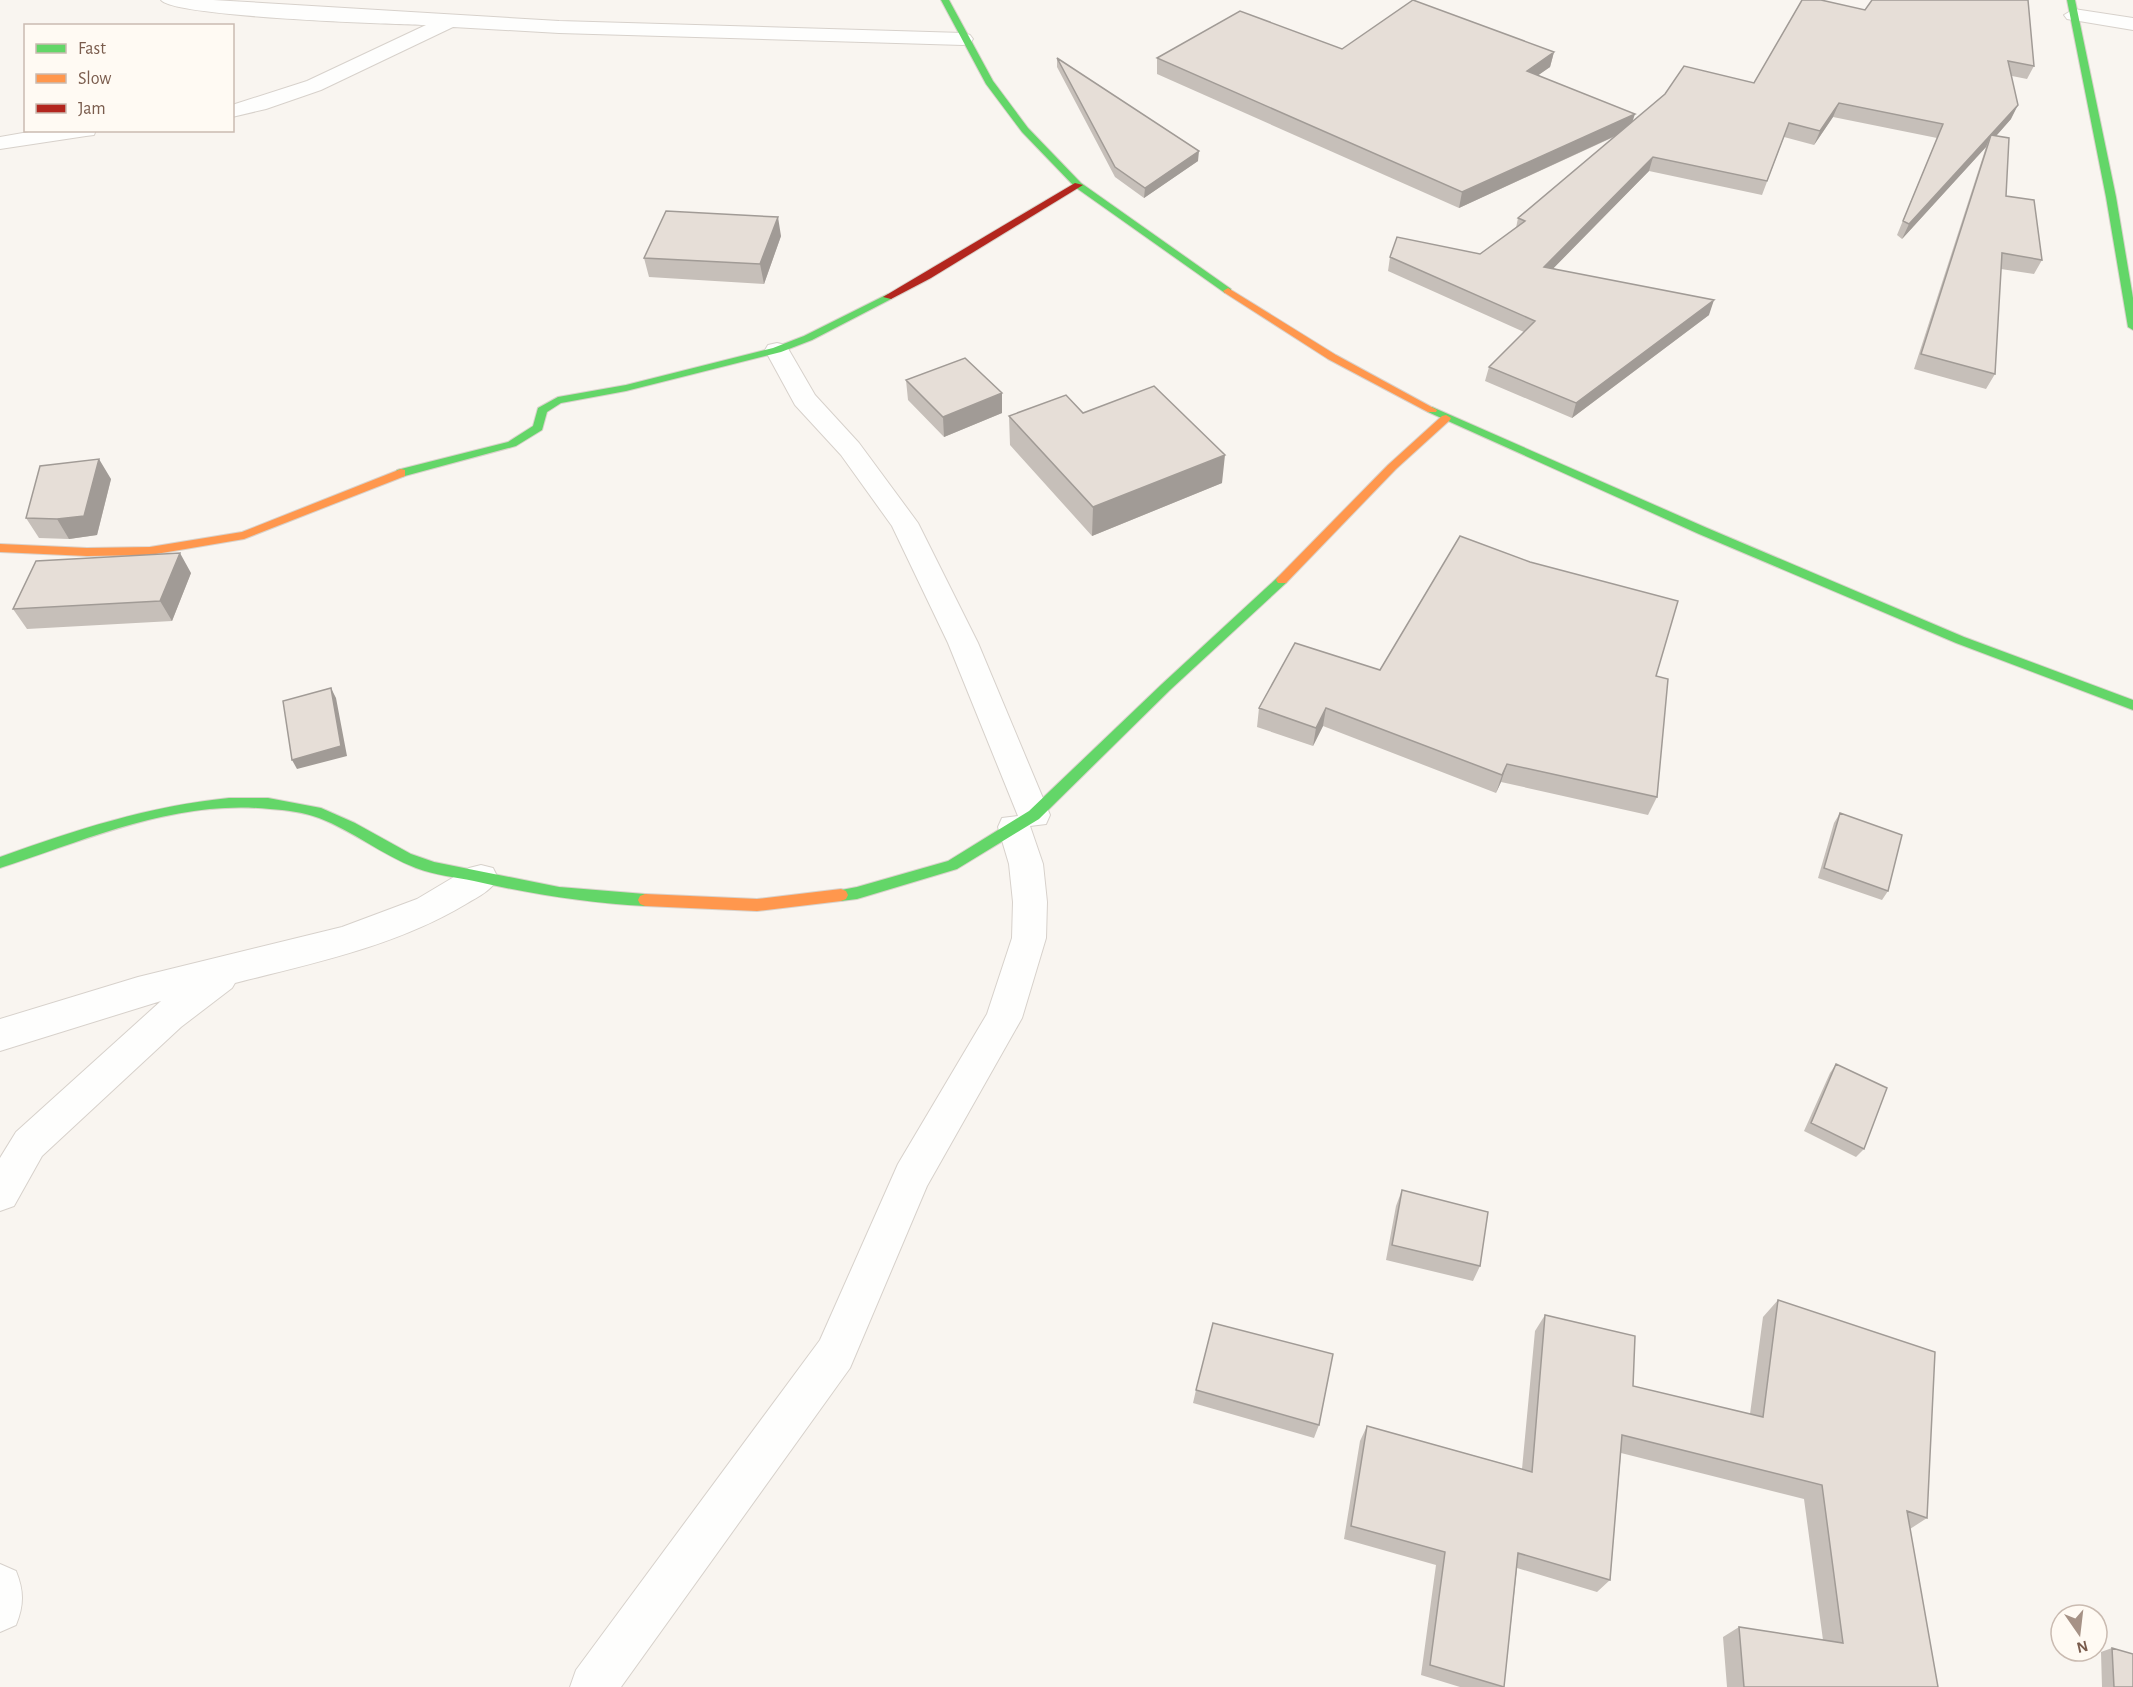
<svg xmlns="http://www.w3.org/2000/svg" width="2133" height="1687" font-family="'Alegreya Sans',sans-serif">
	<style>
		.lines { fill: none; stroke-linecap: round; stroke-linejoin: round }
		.street-casing { stroke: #d7d1cb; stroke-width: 2 }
		.fast-casing { stroke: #d9d2cb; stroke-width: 2 }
		.slow-casing { stroke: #d9d2cb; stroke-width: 2 }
		.jam-casing { stroke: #d9d2cb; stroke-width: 2 }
		.street { fill: #fefefd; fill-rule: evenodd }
		.fast { fill: #63d668; fill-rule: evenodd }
		.slow { fill: #ff974d; fill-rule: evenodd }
		.jam { fill: #b3261e; fill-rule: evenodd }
		.wall { fill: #c6bfb9 }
		.shaded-wall { fill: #a19b96 }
		.building { fill: #e6ded7; stroke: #a19b96; stroke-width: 1.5 }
	</style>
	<rect width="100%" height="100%" fill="#f9f5f0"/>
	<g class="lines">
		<defs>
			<path id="street" d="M 161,0 L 213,0 L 559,21 L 963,33 L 970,35 L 973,39 L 970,43 L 963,45 L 559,33 L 453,27 L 321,90 L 266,109 L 232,117 L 232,105 L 307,81 L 426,25 C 392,24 173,17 161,0 Z
				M 2074,9 L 2133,18 L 2133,30 L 2067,19 L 2064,15 Z
				M 40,130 L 96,130 L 94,135 L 86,136 L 0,149 L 0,137 Z
				M 777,343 L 786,345 L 815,395 L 859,443 L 918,523 L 978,643 L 1050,815 L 1046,824 L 1030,826 L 1043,864 L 1047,902 L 1046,938 L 1022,1018 L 927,1186 L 850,1368 L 621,1687 L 570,1687 L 576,1670 L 820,1340 L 898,1164 L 987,1014 L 1012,938 L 1013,902 L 1009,864 L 998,827 L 1002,818 L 1018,816 L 948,643 L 892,526 L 841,455 L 795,405 L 765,350 L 768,345 Z
				M 481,865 L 493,868 L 498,878 C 491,891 479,896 466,904 C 396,946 314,963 235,983 L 232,988 L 181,1027 L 42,1156 L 14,1206 L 0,1211 L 0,1158 L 16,1132 L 161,1001 L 0,1051 L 0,1019 L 138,977 L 342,927 L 417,899 L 469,868 Z
				M 0,1564 L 16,1571 C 24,1591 24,1605 16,1625 L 0,1632 Z"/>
			<path id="fast" d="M 941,0 L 949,0 L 993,81 L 1028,128 L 1081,183 L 1231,289 L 1231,293 L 1225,293 L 1075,187 L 1022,132 L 986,84 Z
				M 2067,0 L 2075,0 L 2116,197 L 2133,298 L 2133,330 L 2128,327 L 2106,197 Z
				M 888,294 L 893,297 L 891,299 L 812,340 L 781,352 L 626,391 L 561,403 L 547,412 L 542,430 L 516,446 L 401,477 L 395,473 L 397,470 L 508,442 L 533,426 L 538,408 L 558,397 L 626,385 L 773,348 L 804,336 Z
				M 1432,407 L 1707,528 L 1964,637 L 2133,700 L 2133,710 L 1956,643 L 1699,534 L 1428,412 L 1428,408 Z
				M 1282,576 L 1286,577 L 1288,580 L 1286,583 L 1170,690 L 1039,819 L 957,869 L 857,899 L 841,901 L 836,899 L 834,895 L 836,891 L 857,887 L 948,861 L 1029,811 L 1162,684 L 1278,577 Z
				M 229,798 L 268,798 L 321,808 L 355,823 L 411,854 L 434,862 L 559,887 L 645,894 L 650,896 L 652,900 L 650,904 L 645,906 C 587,903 531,894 474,881 C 454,877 435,875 416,868 C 382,855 353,831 319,818 C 303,812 286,810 270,809 C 176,799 86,840 0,868 L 0,857 C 75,830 149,806 229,798 Z"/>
			<path id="slow" d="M 1228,288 L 1336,355 L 1437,410 L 1436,412 L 1428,412 L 1328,359 L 1225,293 L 1223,291 Z
				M 1446,415 L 1451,418 L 1450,420 L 1396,469 L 1286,583 L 1278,583 L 1276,580 L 1278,577 L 1388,465 L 1442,416 Z
				M 401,469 L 405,470 L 405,476 L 244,539 L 150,555 L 87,556 L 0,552 L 0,544 L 87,548 L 150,547 L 242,532 Z
				M 841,889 L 846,891 L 848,895 L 846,899 L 841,901 L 757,911 L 645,906 L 640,904 L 638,900 L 640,896 L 645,894 L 757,899 Z"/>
			<path id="jam" d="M 1075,183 L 1083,185 L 931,278 L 891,299 L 883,297 Z"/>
		</defs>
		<use href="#street" class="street-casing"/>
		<use href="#fast" class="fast-casing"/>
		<use href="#slow" class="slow-casing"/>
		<use href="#jam" class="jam-casing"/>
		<use href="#street" class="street"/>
		<use href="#fast" class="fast"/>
		<use href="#slow" class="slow"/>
		<use href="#jam" class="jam"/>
	</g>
	<path class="wall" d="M 1802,0 L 2034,66 L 2027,79 L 2012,76 L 2011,119 L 1996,136 L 2006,196 L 2042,260 L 2034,274 L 2001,269 L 1995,374 L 1986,389 L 1914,369 L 1986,147 L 1902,239 L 1897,235 L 1937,138 L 1833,117 L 1814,145 L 1784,137 L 1762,195 L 1649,171 L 1553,268 L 1709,315 L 1572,418 L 1485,381 L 1489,367 L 1524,332 L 1388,271 L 1390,257 L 1480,254 L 1516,228 L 1518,218 L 1616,136 L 1459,208 L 1157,74 L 1157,58 L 1342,49 L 1554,52 L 1550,67 L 1538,75 L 1633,122 L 1754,83 Z
		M 1057,58 L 1198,161 L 1144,198 L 1115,177 L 1057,67 Z
		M 781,236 L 764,284 L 649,277 L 644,258 Z
		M 906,380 L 1002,413 L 944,437 L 908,400 Z
		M 1083,413 L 1222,483 L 1092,536 L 1010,445 L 1009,416 Z
		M 111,479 L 97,535 L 69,539 L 39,538 L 26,518 Z
		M 191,573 L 172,621 L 27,629 L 13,609 Z
		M 1380,670 L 1656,676 L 1657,797 L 1648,815 L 1501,782 L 1496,793 L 1323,726 L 1313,746 L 1257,727 L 1259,708 Z
		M 1840,813 L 1888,891 L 1882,900 L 1818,878 L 1834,823 Z
		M 1836,1064 L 1864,1149 L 1856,1157 L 1804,1131 L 1830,1073 Z
		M 1402,1190 L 1480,1266 L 1473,1281 L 1386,1260 L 1396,1206 Z
		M 1778,1300 L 1927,1518 L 1910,1529 L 1938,1687 L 1727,1687 L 1723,1637 L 1739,1627 L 1823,1640 L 1804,1499 L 1621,1453 L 1610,1580 L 1597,1592 L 1517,1568 L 1504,1687 L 1460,1687 L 1421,1675 L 1436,1565 L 1344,1539 L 1360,1441 L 1367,1426 L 1522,1469 L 1535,1331 L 1545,1315 L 1633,1386 L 1750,1414 L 1763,1317 Z
		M 1196,1390 L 1319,1425 L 1314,1438 L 1193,1403 Z
		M 2112,1648 L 2133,1687 L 2102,1687 L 2101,1652 Z"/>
	<path class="shaded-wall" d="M 1554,52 L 1550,67 L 1523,86 L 1527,71 Z
		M 1839,103 L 1833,117 L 1814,145 L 1820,131 Z
		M 2018,105 L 2011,119 L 1989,144 L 1991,135 L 1986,147 L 1902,239 L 1909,224 Z
		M 1635,114 L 1630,129 L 1459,208 L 1462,192 Z
		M 1199,151 L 1198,161 L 1144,198 L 1145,188 Z
		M 1653,157 L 1649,171 L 1541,281 L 1544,267 Z
		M 778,217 L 781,236 L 764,284 L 760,264 Z
		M 1714,300 L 1709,315 L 1572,418 L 1576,403 Z
		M 1002,393 L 1002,413 L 944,437 L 943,417 Z
		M 1225,455 L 1222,483 L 1092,536 L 1093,507 Z
		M 99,459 L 111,479 L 97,535 L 69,539 L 57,519 Z
		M 180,553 L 191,573 L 172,621 L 160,601 Z
		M 331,688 L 336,698 L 347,756 L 297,769 L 292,760 Z
		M 1326,708 L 1323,726 L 1313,746 L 1316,728 Z
		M 1507,764 L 1501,782 L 1496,793 L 1502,775 Z"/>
	<path class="building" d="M 1413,0 L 1554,52 L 1527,71 L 1635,114 L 1462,192 L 1157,58 L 1240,11 L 1342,49 Z
		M 1802,0 L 1821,0 L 1865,10 L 1872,0 L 2028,0 L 2034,66 L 2008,61 L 2018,105 L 1909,224 L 1903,221 L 1943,124 L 1839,103 L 1820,131 L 1789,123 L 1767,181 L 1653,157 L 1544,267 L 1714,300 L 1576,403 L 1489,367 L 1535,321 L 1390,257 L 1397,237 L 1480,254 L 1525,221 L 1518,218 L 1665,94 L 1684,66 L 1754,83 Z
		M 1057,58 L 1199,151 L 1145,188 L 1115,167 Z
		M 1991,135 L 2009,138 L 2006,196 L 2034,200 L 2042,260 L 2002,253 L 1995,374 L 1921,354 Z
		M 666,211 L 778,217 L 760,264 L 644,258 Z
		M 965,358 L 1002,393 L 943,417 L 906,380 Z
		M 1154,386 L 1225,455 L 1093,507 L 1009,416 L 1066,395 L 1083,413 Z
		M 99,459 L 84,516 L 57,519 L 26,518 L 40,466 Z
		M 1460,536 L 1530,562 L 1678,601 L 1656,676 L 1668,679 L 1657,797 L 1507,764 L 1502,775 L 1326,708 L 1316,728 L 1259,708 L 1295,643 L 1380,670 Z
		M 180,553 L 160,601 L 13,609 L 36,561 Z
		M 331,688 L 341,746 L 292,760 L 283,701 Z
		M 1840,813 L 1902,835 L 1888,891 L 1824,868 Z
		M 1836,1064 L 1887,1088 L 1864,1149 L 1811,1123 Z
		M 1402,1190 L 1488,1212 L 1480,1266 L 1392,1245 Z
		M 1778,1300 L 1935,1352 L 1927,1518 L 1907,1511 L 1938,1687 L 1744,1687 L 1739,1627 L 1843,1643 L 1822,1485 L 1622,1435 L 1610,1580 L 1518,1553 L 1504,1687 L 1430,1665 L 1445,1552 L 1351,1526 L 1367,1426 L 1532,1472 L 1545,1315 L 1635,1336 L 1633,1386 L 1763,1417 Z
		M 1213,1323 L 1333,1354 L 1319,1425 L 1196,1390 Z
		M 2112,1648 L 2133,1654 L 2133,1687 L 2114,1687 Z"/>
	<rect x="24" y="24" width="210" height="108" fill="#fffaf3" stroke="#cabbb1" stroke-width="1.5"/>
	<rect x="36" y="44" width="30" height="9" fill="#63d668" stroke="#cabbb1" stroke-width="1.5"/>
	<text x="78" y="54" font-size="18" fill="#7a5c4d">Fast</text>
	<rect x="36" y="74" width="30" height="9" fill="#ff974d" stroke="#cabbb1" stroke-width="1.5"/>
	<text x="78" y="84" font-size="18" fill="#7a5c4d">Slow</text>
	<rect x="36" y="104" width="30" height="9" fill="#b3261e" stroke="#cabbb1" stroke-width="1.5"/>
	<text x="78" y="114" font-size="18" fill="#7a5c4d">Jam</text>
	<g transform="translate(2079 1633) rotate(166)"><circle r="28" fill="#fffaf3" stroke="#cabbb1" stroke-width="1.5"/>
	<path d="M0-4.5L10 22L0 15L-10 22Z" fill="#a69286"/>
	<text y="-9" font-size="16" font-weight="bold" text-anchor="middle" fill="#7a5c4d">N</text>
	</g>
</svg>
